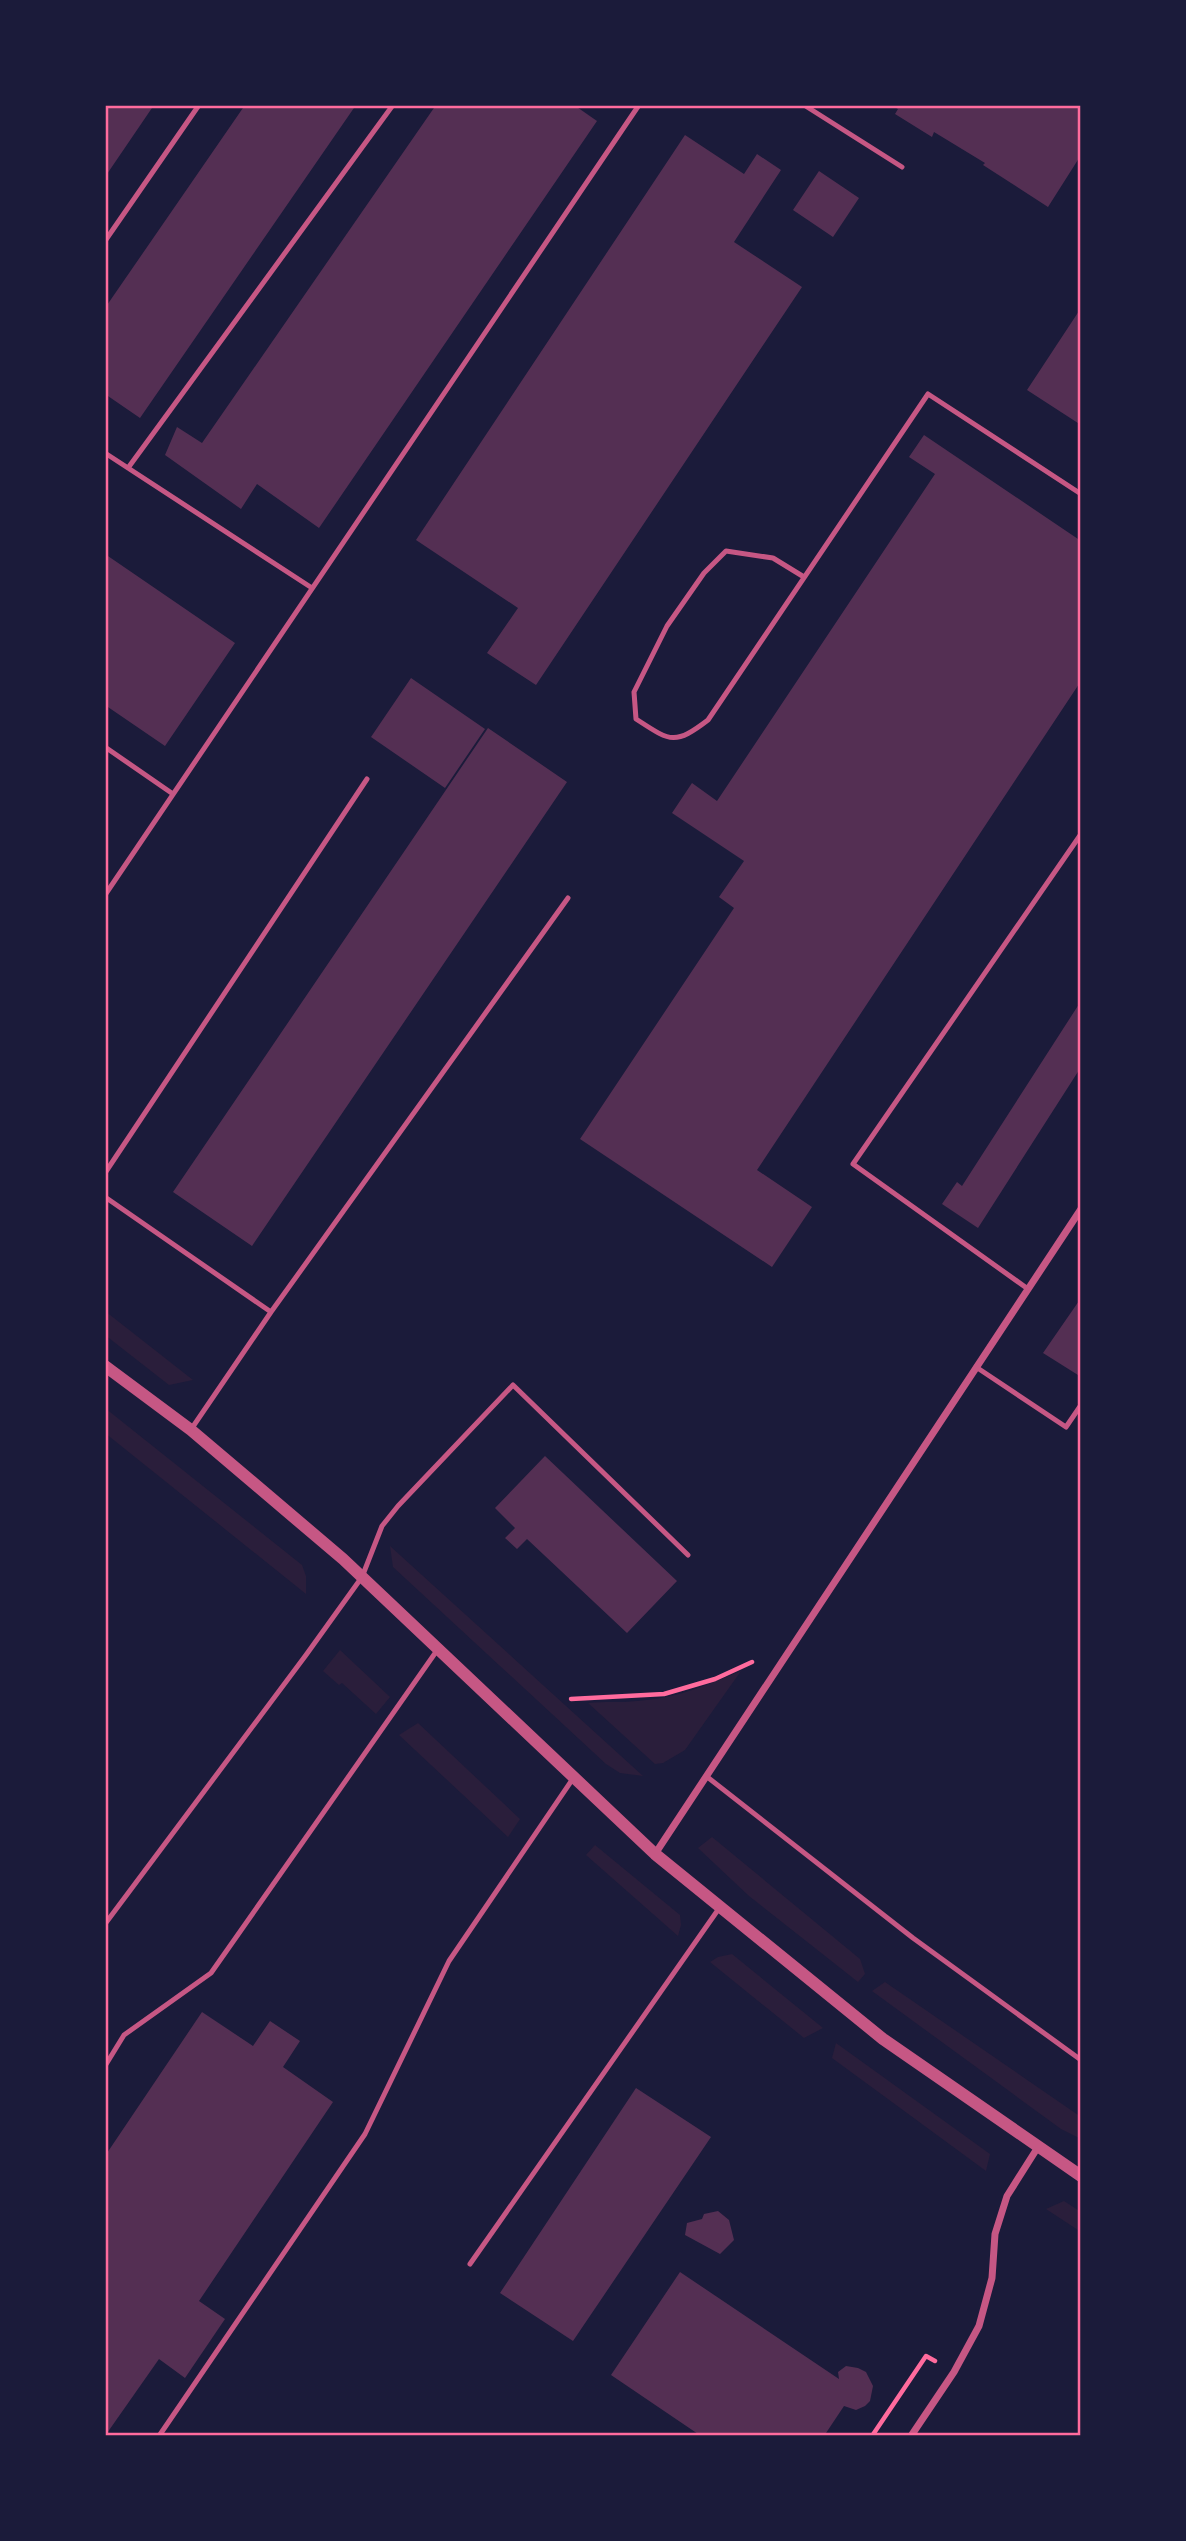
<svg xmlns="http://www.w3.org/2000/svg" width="1186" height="2541" font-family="Lato,sans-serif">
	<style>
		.green { fill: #2a1e3b }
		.building { fill: #542f53 }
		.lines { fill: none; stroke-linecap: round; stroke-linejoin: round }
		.path { stroke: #ff6b9d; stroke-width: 4.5 }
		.service { stroke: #c65784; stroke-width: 5 }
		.minor { stroke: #c65784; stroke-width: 7 }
		.tertiary { stroke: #c65784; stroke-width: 12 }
		.neatline { fill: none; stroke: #ff6b9d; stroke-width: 2.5 }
	</style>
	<rect width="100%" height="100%" fill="#1b1b3a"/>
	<path class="green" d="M 105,1311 L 193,1380 L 169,1385 L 105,1335 Z
		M 105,1408 L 302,1565 L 306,1576 L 306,1594 L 105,1433 Z
		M 390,1546 L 643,1776 L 620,1773 L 606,1764 L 393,1567 Z
		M 340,1650 L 390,1697 L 376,1714 L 342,1683 L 339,1685 L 323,1671 Z
		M 741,1671 L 685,1750 L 663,1763 L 655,1764 L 588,1703 C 604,1701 621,1703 637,1701 C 677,1698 705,1686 741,1671 Z
		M 418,1723 L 520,1819 L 508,1837 L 399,1735 Z
		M 712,1837 L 860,1959 L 865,1974 L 858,1982 L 749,1896 L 698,1848 Z
		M 595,1845 L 680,1915 L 681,1925 L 678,1936 L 586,1855 Z
		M 732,1954 L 823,2028 L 804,2038 L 710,1962 L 718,1957 Z
		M 885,1982 L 1081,2117 L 1081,2139 L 1061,2129 L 872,1991 Z
		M 836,2043 L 990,2154 L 986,2171 L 832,2058 Z
		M 1064,2201 L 1081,2212 L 1081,2232 L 1046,2209 Z"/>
	<path class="building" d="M 105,105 L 154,105 L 105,177 Z
		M 245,105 L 356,105 L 140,418 L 105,394 L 105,308 Z
		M 436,105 L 574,105 L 597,121 L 319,528 L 257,484 L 241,509 L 165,455 L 177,427 L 202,443 Z
		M 891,105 L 1081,105 L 1081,155 L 1048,207 L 983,165 L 985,163 L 934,132 L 932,137 L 895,114 L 898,109 Z
		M 685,135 L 744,174 L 757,154 L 781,170 L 734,242 L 802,287 L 536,685 L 487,653 L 518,608 L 416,540 Z
		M 819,171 L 859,198 L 833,237 L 793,210 Z
		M 1079,311 L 1081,312 L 1081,425 L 1027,390 Z
		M 924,435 L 1081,541 L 1081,681 L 757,1170 L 812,1207 L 772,1267 L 580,1139 L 734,908 L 719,897 L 744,861 L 672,813 L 692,783 L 717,801 L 935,474 L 909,457 Z
		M 105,554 L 235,643 L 165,746 L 105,705 Z
		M 411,678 L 485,729 L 445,788 L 371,737 Z
		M 488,728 L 567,782 L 252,1246 L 173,1192 Z
		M 1081,1001 L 1081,1067 L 978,1228 L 942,1204 L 957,1182 L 962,1186 Z
		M 1081,1298 L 1081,1370 L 1078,1375 L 1043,1353 Z
		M 545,1456 L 677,1581 L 627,1633 L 527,1539 L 517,1549 L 505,1538 L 515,1528 L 495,1508 Z
		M 202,2012 L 253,2046 L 270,2021 L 300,2041 L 283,2067 L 333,2102 L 199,2301 L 225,2319 L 185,2378 L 159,2359 L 105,2436 L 105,2156 Z
		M 636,2088 L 711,2137 L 573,2341 L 500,2293 Z
		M 718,2211 L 729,2220 L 734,2240 L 720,2254 L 685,2235 L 687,2223 L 702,2219 L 704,2214 Z
		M 680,2272 L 839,2379 L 838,2372 L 846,2366 L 858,2368 L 866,2372 L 873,2386 L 870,2401 L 865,2406 L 856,2410 L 844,2406 L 824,2436 L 701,2436 L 611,2375 Z"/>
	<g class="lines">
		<path class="path" d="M 571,1699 L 664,1694 L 715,1679 L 752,1662
			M 872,2436 L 926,2356 L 935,2361"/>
		<path class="service" d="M 804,105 L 902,167
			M 105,241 L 199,105
			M 105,453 L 312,588
			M 128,468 L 393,105
			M 804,577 L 773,558 L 726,551 L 704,573 L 667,626 L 634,692 L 636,719 C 670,741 674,746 708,720 L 928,394 L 1081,494
			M 105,747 L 173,794
			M 105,895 L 639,105
			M 105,1173 L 367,779
			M 105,1197 L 271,1312 L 568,898
			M 1028,1289 L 853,1164 L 1081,834
			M 976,1367 L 1066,1427 L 1081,1405
			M 192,1428 L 271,1312
			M 706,1776 L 913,1938 L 1081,2060
			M 105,1924 L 306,1655 L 362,1577 L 382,1526 L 398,1506 L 513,1385 L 688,1555
			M 105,2066 L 124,2035 L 211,1973 L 438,1649
			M 470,2264 L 720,1907
			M 159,2436 L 365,2134 L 449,1961 L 574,1777"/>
		<path class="minor" d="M 655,1854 L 1081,1209
			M 911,2436 L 954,2372 L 979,2326 L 992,2278 L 995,2234 L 1007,2196 L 1038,2147"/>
		<path class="tertiary" d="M 105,1366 L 191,1430 L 343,1559 L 655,1854 L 883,2039 L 1081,2176"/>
	</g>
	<rect width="1186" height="2541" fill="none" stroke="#1b1b3a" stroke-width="214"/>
	<rect x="107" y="107" width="972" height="2327" class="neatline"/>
</svg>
